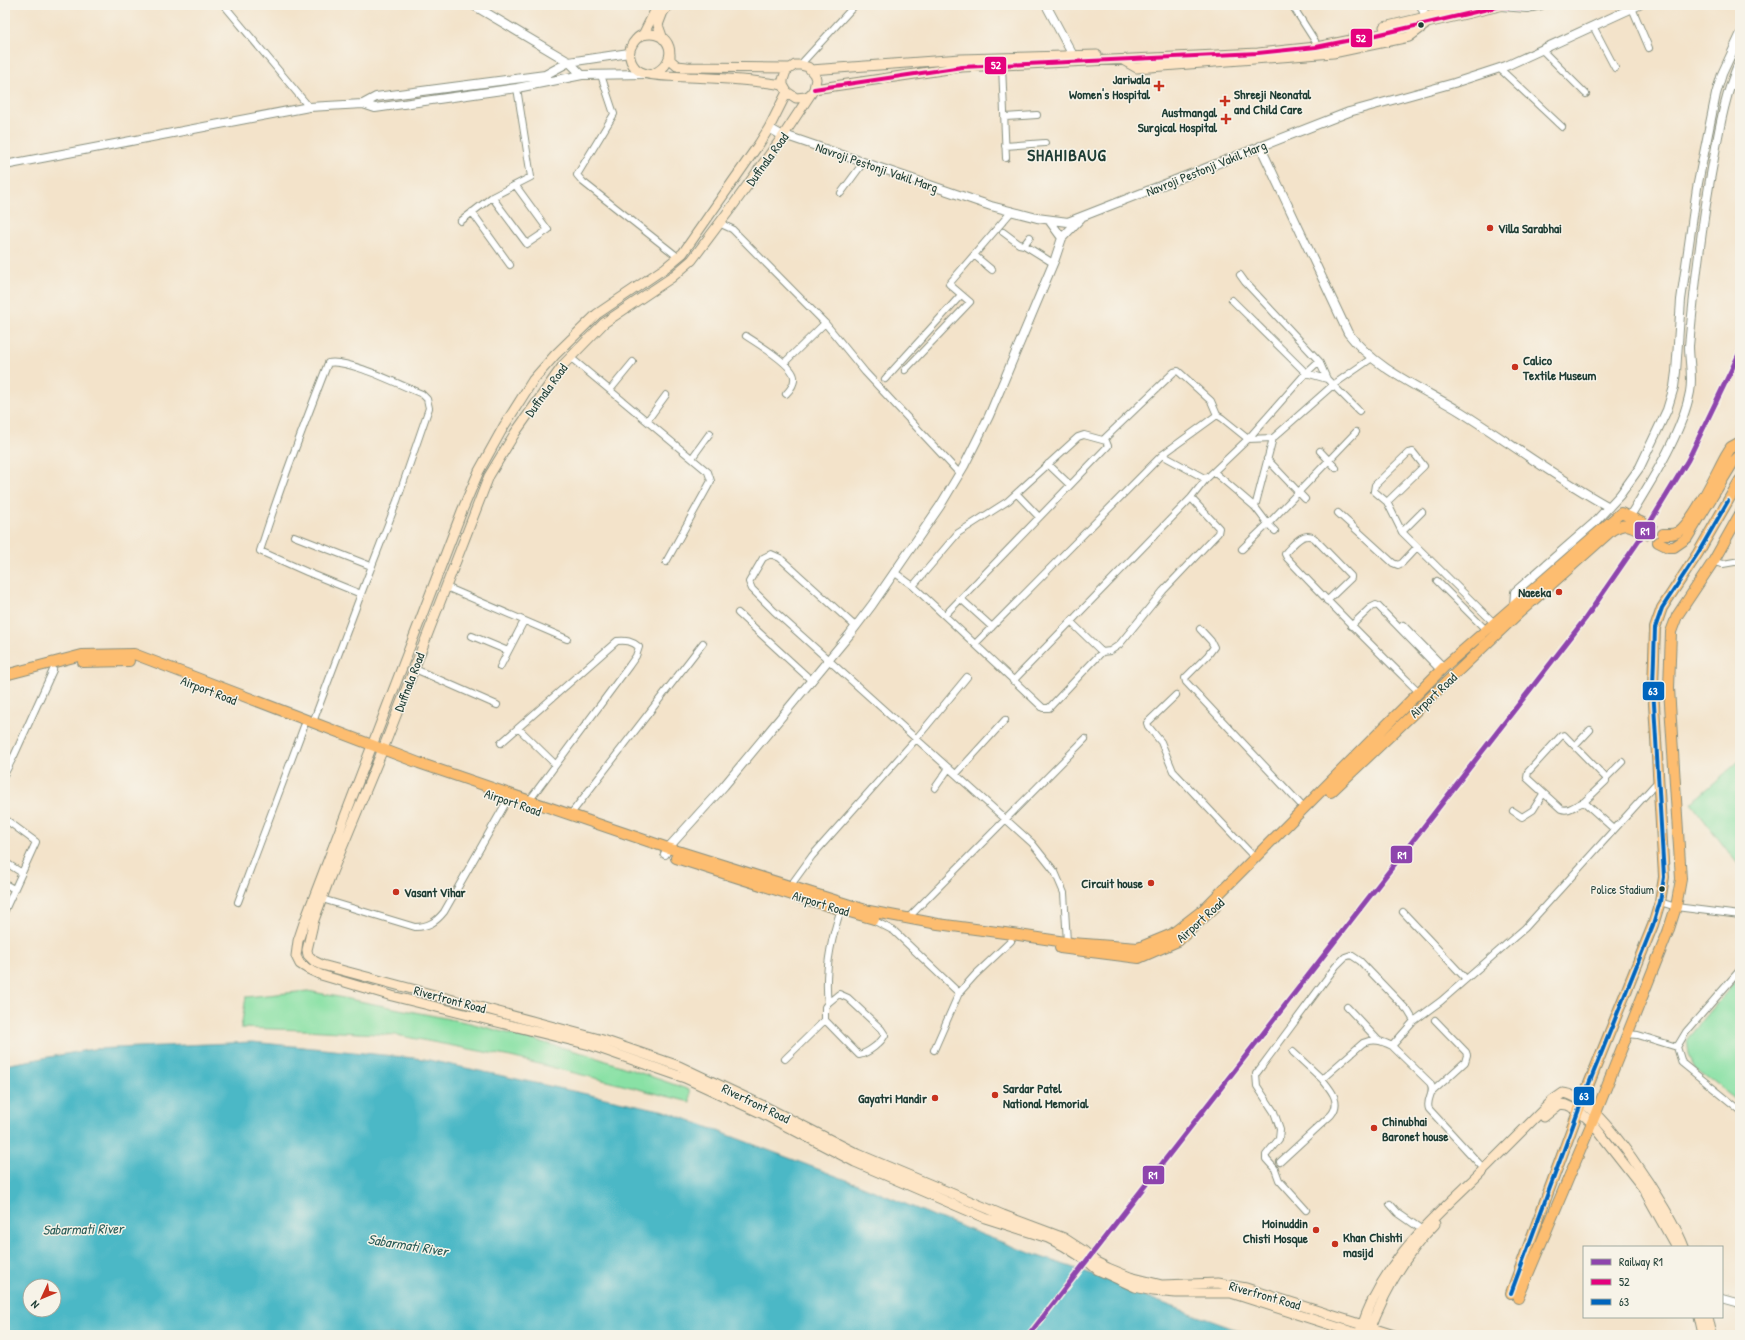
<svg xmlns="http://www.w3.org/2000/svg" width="1745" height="1340" font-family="'Patrick Hand',sans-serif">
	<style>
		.green { fill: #89e1a5; stroke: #548f6c }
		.water { fill: #4bb8c6; stroke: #357a7d; fill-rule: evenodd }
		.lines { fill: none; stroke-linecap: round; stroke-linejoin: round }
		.primary-tunnel { stroke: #c9c2ac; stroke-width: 10; stroke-dasharray: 10 5; stroke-linecap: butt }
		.minor-casing { stroke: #89907f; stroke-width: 8 }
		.tertiary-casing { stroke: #89907f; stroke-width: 10 }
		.secondary-casing { stroke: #89907f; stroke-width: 11 }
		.primary-casing { stroke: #89907f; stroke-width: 12 }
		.minor { stroke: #fff; stroke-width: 6 }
		.tertiary { stroke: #fff; stroke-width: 8 }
		.secondary { stroke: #fee5c5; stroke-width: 9 }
		.primary { stroke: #fdbd6f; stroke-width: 10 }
		.bus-1-casing { stroke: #f7f3e8; stroke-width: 7 }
		.bus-2-casing { stroke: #f7f3e8; stroke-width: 7 }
		.bus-1 { stroke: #e5007d; stroke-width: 4 }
		.bus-2 { stroke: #0065bd; stroke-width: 4 }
		.rail-1-casing { stroke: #f7f3e8; stroke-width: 8 }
		.rail-1 { stroke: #8e44ad; stroke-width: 5 }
		.bus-dot { fill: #1f3d34; stroke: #f7f3e8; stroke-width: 1.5 }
		.poi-dot { fill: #c8321e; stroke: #f7f3e8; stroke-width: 1.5 }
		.labels { text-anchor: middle; stroke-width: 3; stroke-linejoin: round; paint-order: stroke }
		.bus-label { font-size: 12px; fill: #1f3d34; stroke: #f7f3e8; text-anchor: end }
		.poi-label { font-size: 13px; font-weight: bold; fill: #1f3d34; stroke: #f7f3e8; text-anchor: start }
		.street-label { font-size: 13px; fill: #1f3d34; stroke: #f7f3e8 }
		.water-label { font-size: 14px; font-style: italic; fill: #2a5c58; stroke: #f7f3e8 }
		.district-label { font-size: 17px; font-weight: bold; letter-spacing: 1px; fill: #1f3d34; stroke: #f7f3e8 }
		.line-badge { stroke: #f7f3e8; stroke-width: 1.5 }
		.badge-label { font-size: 11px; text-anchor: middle; font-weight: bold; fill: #fff }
	</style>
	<rect width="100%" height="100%" fill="#f7f3e8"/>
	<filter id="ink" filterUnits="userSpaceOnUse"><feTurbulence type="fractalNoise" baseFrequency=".025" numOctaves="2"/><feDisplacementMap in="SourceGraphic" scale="8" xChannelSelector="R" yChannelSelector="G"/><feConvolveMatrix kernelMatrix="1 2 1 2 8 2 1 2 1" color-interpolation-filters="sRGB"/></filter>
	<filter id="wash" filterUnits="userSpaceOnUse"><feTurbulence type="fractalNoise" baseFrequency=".012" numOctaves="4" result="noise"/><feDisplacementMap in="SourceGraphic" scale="16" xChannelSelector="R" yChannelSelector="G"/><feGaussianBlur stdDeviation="0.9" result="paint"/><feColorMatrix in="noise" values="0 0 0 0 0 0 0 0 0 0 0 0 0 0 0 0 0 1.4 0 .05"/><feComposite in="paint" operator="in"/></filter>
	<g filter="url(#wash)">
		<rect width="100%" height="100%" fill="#f3e3ca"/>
		<path class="green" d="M 1740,760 L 1740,867 L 1691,803 Z
			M 1740,976 L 1740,1103 L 1695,1068 L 1689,1055 L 1687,1039 Z
			M 308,991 L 470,1023 L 586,1054 L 690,1090 L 690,1102 L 511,1057 L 396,1035 L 304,1030 L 241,1028 L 246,997 Z"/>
		<path class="water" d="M 252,1042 L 424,1059 L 665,1111 L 860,1185 L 934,1216 L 1035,1255 L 1098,1276 L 1157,1301 L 1251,1335 L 5,1335 L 5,1065 L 93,1049 ZM 30,1286 L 54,1286 L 54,1310 L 30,1310 Z"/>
	</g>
	<g filter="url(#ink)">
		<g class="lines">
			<path class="primary-tunnel" d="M 1647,525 L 1663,534
				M 1642,532 L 1658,542"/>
			<defs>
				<path id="minor" d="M 224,5 L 309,107
					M 1292,5 L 1315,41
					M 1632,8 L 1649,48
					M 1593,26 L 1615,68
					M 1542,50 L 1586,94
					M 800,65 L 855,5
					M 1002,66 L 1006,158
					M 1499,68 L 1562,127
					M 601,75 L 614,114 L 577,175 L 583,182 L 678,257
					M 1005,117 L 1037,115
					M 1005,146 L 1045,143
					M 841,193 L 863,163
					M 492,197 L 527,244 L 548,230 L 516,186
					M 472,212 L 510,265
					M 461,221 L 492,197 L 531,177 L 517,88
					M 719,223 L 732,229 L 825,323 L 865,372 L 959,473
					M 1003,232 L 1019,244 L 1024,245
					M 1030,237 L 1024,245 L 1053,263
					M 974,255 L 992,270
					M 1240,275 L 1245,282 L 1319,361 L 1327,379
					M 1232,300 L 1306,373 L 1319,361
					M 746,336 C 757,343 793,365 794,377 C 795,384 790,390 786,394
					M 570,357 L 708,472 L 711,481 L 666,562
					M 784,363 L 825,323
					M 905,370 L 970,302 L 949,284 L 1012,211
					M 885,379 L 961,295
					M 610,390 L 633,362
					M 647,421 L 666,395
					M 1103,440 L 1174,372 L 1178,371 L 1211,401 L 1217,415 L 1222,418 L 1248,439 L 1273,438
					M 1320,451 L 1336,468
					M 1162,455 L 1206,479
					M 692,458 L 710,433
					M 1267,459 L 1305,499
					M 1048,464 L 1070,485
					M 1214,472 L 1255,507 L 1268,524 L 1275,531
					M 1017,494 L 1039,517
					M 1387,502 L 1424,466 L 1413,452 L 1408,453 L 1375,485 L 1374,491 L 1387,502 L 1402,532 L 1494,623
					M 1255,507 L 1273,438 L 1333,385 L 1372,358
					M 1338,513 L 1393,563 L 1398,565 L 1402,563 L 1417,547
					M 1402,532 L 1422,512
					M 294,536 L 371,566
					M 1242,549 L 1268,524 L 1356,432
					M 1713,562 L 1723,564 L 1740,561
					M 894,572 L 913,586 L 958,533 L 1008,501 L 1078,437 L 1084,435 L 1106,441 L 1108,446 L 945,615
					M 1437,581 L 1486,630
					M 913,586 L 1043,708 L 1049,708 L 1102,652 L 1110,651 L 1119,645 L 1163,591 L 1218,533 L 1219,528 L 1191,498
					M 446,587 L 567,639
					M 961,599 L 992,627
					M 1327,601 L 1351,578 L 1351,576 L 1314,538 C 1303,531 1294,544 1286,552 L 1285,554 L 1287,558 C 1330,604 1374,648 1419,692
					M 738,613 L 812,681
					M 1071,622 L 1102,652
					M 1403,625 L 1444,667
					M 1351,626 L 1370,608 L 1376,605 L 1378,606 L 1441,671
					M 856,627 L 780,558 L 771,554 L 763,558 L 749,582 L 752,589 L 774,611 L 1032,843 L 1055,872 L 1064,893 L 1067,942
					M 1200,629 L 1211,641 L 1214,647 L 1208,655 L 1185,678 L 1186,682 L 1304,808
					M 472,636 L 508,651
					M 975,644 L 1162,455 L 1217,415
					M 500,667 L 524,621
					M 415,669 L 497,705
					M 1013,681 L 1191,498 L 1206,479 L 1248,439 L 1306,373 L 1327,379 L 1359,411
					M 1176,695 L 1149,721 L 1147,723 L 1148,726 L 1161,742 L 1173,771 L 1255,858
					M 313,722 L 361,594 L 307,572 L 260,551 C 280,487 304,425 328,363 C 347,358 402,386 422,394 L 427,399 L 429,408 L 397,501 L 361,594
					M 518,728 L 555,764
					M 501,743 L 617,641 C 626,640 632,641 639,647 L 636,656 L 629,666 L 529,801
					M 1575,746 L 1590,730
					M 5,773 L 14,756 L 53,670
					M 956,774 L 1005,720
					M 935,788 L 949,768
					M 1584,802 C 1576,804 1570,812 1561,809 L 1527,778 L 1528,772 L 1561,736 L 1564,735 L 1606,778
					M 1513,811 L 1522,817 L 1533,810 L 1543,794
					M 570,815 L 703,643
					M 5,819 L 36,842 L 5,910
					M 1614,829 L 1584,802 L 1606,781 L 1606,778 L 1622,762
					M 5,862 L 22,873
					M 5,884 L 14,889
					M 791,885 L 812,856 L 916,739 L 967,677
					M 322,899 L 415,927 C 428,927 436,922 444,912 L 507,801
					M 238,902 L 304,726
					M 1660,902 L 1676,907 L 1740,915
					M 1403,912 L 1466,979
					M 908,918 L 1085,739
					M 871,919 L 894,931 L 959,993 L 975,975 L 1011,941
					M 1740,970 L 1686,1032 L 1677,1047 L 1682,1063 L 1740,1110
					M 828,1003 L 825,1007 L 825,1020 L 859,1055 C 868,1053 881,1043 885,1035 L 881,1029 L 848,998 L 839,994 L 828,1003 C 824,972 831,939 841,909
					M 1347,1007 L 1378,1040
					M 1627,1034 L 1638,1035 L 1677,1047
					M 934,1050 L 959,993
					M 1293,1052 L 1322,1079
					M 785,1059 L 825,1020
					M 1432,1092 L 1465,1062 L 1467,1055 L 1466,1052 L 1435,1020
					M 1280,1162 L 1331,1115 C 1342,1102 1331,1090 1322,1079 L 1363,1043 C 1374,1038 1382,1041 1392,1046
					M 1484,1169 L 1429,1109 C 1425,1099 1436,1092 1430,1083 L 1392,1046 L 1414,1021 L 1441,1001 L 1525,928 L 1659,780
					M 1390,1204 L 1398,1213 L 1421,1229
					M 1306,1210 L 1279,1180 L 1275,1169 L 1266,1159 L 1266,1155 L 1279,1139 L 1280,1129 L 1274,1112 L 1257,1086 L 1256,1074 L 1336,966 L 1345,957 L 1351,955 L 1360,961 L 1408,1011 L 1414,1021
					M 1722,1299 L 1740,1304"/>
				<path id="tertiary" d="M 473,5 L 569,62 L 582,75
					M 1046,5 L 1076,61
					M 1421,5 L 1428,22
					M 1501,6 L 1527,8 L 1541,5
					M 363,104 L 375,108 L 517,88 L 582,75 L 646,74
					M 769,128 L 783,136 L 790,137 L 991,206 L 1037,218 L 1068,222 L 1349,112 L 1454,83 L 1506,66 L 1639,5
					M 1260,146 L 1348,333 C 1376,370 1422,388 1461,412 C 1510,443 1558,479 1609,507
					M 5,165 L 309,107 L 363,104 L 376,97 L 545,75 L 569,62 L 629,53
					M 1062,238 L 1081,218
					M 1630,516 C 1652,480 1682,433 1690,392 C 1693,376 1689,361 1689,346 C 1695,282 1702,220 1714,158 C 1720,124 1726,92 1740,60
					M 1517,609 L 1514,606 L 1515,592 L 1594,523 L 1620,495 L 1640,467 L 1667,410 L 1674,387 L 1676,372 L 1681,300 L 1697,188 L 1716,94 L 1722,74 L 1740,35
					M 665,854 L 668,848 L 724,786 L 850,634 L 872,605 L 940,506 L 964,466 L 989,416 L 1055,259 L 1062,238 L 1049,220"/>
				<path id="secondary" d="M 1384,27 L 1459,9
					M 643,35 L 658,5
					M 663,39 L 658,25 L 663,12 L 669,5
					M 670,54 L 670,60 L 677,66 L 687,67 L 790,68
					M 1123,60 L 1137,68 L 1333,53 L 1409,37 L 1425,25
					M 811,70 L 961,59 L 1097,55
					M 653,74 C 682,61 670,28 643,35 C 638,36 633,42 631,47 C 627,56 632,68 641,72 C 651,77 678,76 689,77 C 721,78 752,80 783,85
					M 814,89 L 962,67 L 1258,53 L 1316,47 L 1376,35 L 1504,5
					M 787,92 L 769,128 L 759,144 L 683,253 L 665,268 L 597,314 L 555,355 L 533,380 L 504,426 L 479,471 L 462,511 L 304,923 L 298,941 L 296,956 L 300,964 L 308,969 L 321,975 L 392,996 L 590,1045 L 685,1078 L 763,1114 L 855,1162 L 985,1218 L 1048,1238 L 1064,1246 L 1086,1260 L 1098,1270 L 1135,1287 L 1153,1291 L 1176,1293 L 1231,1293 L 1362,1335
					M 811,94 L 806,97 L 796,98 L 787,92 L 783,85 L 783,80 L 786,71 L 795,65 L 800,65 L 808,67 L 814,74 L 816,79 L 814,89 L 783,136 L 734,204 L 692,260 L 671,278 L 604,323 L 564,364 L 515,433 L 489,476 L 383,749 L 330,877 L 314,920 L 307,950 L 308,955 L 314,961 L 322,965 L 603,1040 L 679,1066 L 764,1106 L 858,1154 L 1003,1215 L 1064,1238 L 1084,1251 L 1096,1262 L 1108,1268 L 1130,1277 L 1162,1285 L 1218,1283 L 1246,1288 L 1394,1335
					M 1544,1117 L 1560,1104 L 1567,1105 L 1578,1110 L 1592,1123 L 1643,1188 L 1676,1247
					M 1699,1317 L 1703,1335
					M 1707,1317 L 1711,1335
					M 1361,1329 C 1382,1263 1427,1224 1475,1178 C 1501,1152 1527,1126 1553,1100 L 1563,1093 C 1598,1095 1672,1214 1684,1247
					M 1368,1335 C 1383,1294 1404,1255 1435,1224"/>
				<path id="primary" d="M 1663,534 C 1668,534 1673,535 1678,532 C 1694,521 1716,473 1726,455 L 1731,447 L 1740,442
					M 1658,542 L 1668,547 L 1674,547 L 1687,538 L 1734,461 L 1740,455
					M 83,662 L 129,661
					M 5,675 L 82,655 L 134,654 L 419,763 L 668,848 L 869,911 L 938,924 L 1012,934 L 1072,943 L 1138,948 L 1172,934 L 1203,910 L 1444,667 L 1615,518 L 1621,513 L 1647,525
					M 1331,792 L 1520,612 L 1612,530 C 1625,523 1629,524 1642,532
					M 676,858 L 808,900 L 874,919
					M 1060,948 L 1139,958 L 1178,941 L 1215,907
					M 1511,1293 L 1582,1101 L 1653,925 L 1660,902 L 1664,877 L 1653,687 L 1655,628 L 1662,608 L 1698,553 L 1740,480
					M 1518,1298 L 1596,1113 L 1668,932 L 1676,907 L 1681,879 L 1669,688 L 1671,632 L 1677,616 L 1713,562 L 1740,514"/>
			</defs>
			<use href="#minor" class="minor-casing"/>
			<use href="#tertiary" class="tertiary-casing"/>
			<use href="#secondary" class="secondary-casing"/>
			<use href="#primary" class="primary-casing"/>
			<use href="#minor" class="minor"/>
			<use href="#tertiary" class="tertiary"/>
			<use href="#secondary" class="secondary"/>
			<use href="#primary" class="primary"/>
			<defs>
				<path id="bus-1" d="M 814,89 L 962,67 L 1258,53 L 1316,47 L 1376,35 L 1501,6 L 1527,8 L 1541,5"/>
				<path id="bus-2" d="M 1511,1293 L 1582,1101 L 1653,925 L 1660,902 L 1664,877 L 1653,687 L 1655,628 L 1662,608 L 1698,553 L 1728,501"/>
			</defs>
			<use href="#bus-1" class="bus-1-casing"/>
			<use href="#bus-2" class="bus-2-casing"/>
			<use href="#bus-1" class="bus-1"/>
			<use href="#bus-2" class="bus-2"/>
			<defs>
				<path id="rail-1" d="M 1029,1335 L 1585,619 L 1640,539 L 1688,460 L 1740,352"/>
			</defs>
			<use href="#rail-1" class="rail-1-casing"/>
			<use href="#rail-1" class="rail-1"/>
		</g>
	</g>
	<g class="bus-dot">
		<circle cx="1421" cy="25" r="3.5"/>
		<circle cx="1662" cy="889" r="3.5"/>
	</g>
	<g class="poi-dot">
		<path d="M1157 80h4v4h4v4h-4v4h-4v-4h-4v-4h4z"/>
		<path d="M1223 95h4v4h4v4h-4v4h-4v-4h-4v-4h4z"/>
		<path d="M1224 113h4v4h4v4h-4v4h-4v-4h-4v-4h4z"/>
		<circle cx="1490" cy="228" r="4"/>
		<circle cx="1515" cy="367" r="4"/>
		<circle cx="1559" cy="592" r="4"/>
		<circle cx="1151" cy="883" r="4"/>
		<circle cx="396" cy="892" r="4"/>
		<circle cx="995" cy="1095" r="4"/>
		<circle cx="935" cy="1098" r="4"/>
		<circle cx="1374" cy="1128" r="4"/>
		<circle cx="1316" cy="1230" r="4"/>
		<circle cx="1335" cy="1244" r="4"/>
	</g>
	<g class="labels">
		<g class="bus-label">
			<text x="1654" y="894">Police Stadium</text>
		</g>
		<g class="poi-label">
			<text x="1150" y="84" text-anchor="end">Jariwala<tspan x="1150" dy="15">Women's Hospital</tspan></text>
			<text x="1234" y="99">Shreeji Neonatal<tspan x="1234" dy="15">and Child Care</tspan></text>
			<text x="1217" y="117" text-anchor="end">Austmangal<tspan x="1217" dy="15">Surgical Hospital</tspan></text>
			<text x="1498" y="233">Villa Sarabhai</text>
			<text x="1523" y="365">Calico<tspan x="1523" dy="15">Textile Museum</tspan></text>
			<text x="1551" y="597" text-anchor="end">Naeeka</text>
			<text x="1143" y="888" text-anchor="end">Circuit house</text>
			<text x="404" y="897">Vasant Vihar</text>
			<text x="1003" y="1093">Sardar Patel<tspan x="1003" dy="15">National Memorial</tspan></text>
			<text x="927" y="1103" text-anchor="end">Gayatri Mandir</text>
			<text x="1382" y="1126">Chinubhai<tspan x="1382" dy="15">Baronet house</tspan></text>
			<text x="1308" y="1228" text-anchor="end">Moinuddin<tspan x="1308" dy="15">Chisti Mosque</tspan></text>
			<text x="1343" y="1242">Khan Chishti<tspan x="1343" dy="15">masijd</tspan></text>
		</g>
		<g class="street-label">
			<text transform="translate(767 159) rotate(-54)" y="5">Duffnala Road</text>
			<text transform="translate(877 167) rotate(19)" y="5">Navroji Pestonji Vakil Marg</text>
			<text transform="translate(1206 168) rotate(-22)" y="5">Navroji Pestonji Vakil Marg</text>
			<text transform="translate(546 390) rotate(-54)" y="5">Duffnala Road</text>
			<text transform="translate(409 682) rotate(-69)" y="5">Duffnala Road</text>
			<text transform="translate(209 690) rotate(21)" y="5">Airport Road</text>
			<text transform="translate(1433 695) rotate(-43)" y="5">Airport Road</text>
			<text transform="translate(513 802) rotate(19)" y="5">Airport Road</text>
			<text transform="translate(821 903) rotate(17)" y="5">Airport Road</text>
			<text transform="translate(1200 920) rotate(-42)" y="5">Airport Road</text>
			<text transform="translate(450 999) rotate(15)" y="5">Riverfront Road</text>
			<text transform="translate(756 1103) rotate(26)" y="5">Riverfront Road</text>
			<text transform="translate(1265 1295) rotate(16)" y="5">Riverfront Road</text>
		</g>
		<g class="water-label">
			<text transform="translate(83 1229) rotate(-1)" y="5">Sabarmati River</text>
			<text transform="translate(408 1245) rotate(9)" y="5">Sabarmati River</text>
		</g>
		<g class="district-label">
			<text x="1067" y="161">SHAHIBAUG</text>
		</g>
	</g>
	<g class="line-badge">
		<rect x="1350" y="28" width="23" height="20" rx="4" fill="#e5007d"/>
		<rect x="984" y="56" width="23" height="19" rx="4" fill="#e5007d"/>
		<rect x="1634" y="521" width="22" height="19" rx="4" fill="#8e44ad"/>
		<rect x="1642" y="681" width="23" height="20" rx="4" fill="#0065bd"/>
		<rect x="1390" y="845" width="23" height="19" rx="4" fill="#8e44ad"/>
		<rect x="1573" y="1086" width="22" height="20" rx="4" fill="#0065bd"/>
		<rect x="1142" y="1165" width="23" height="20" rx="4" fill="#8e44ad"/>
	</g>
	<g class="badge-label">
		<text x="1361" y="42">52</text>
		<text x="996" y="69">52</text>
		<text x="1645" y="535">R1</text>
		<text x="1653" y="695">63</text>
		<text x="1402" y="859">R1</text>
		<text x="1584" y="1100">63</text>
		<text x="1153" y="1179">R1</text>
	</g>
	<rect width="1745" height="1340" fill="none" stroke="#f7f3e8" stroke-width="20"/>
	<rect x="1583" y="1246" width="140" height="72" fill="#f7f3e8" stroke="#a1aaa0"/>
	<rect x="1591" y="1259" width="20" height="6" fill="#8e44ad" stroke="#a1aaa0"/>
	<text x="1619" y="1266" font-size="12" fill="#1f3d34">Railway R1</text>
	<rect x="1591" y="1279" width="20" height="6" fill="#e5007d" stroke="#a1aaa0"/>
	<text x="1619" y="1286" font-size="12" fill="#1f3d34">52</text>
	<rect x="1591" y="1299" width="20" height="6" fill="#0065bd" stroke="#a1aaa0"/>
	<text x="1619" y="1306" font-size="12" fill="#1f3d34">63</text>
	<g transform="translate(42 1298) rotate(226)"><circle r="19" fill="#f7f3e8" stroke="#a1aaa0"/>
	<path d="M0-3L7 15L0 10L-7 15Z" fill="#c8321e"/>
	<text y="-6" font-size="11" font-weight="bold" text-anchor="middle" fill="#1f3d34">N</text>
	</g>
</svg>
